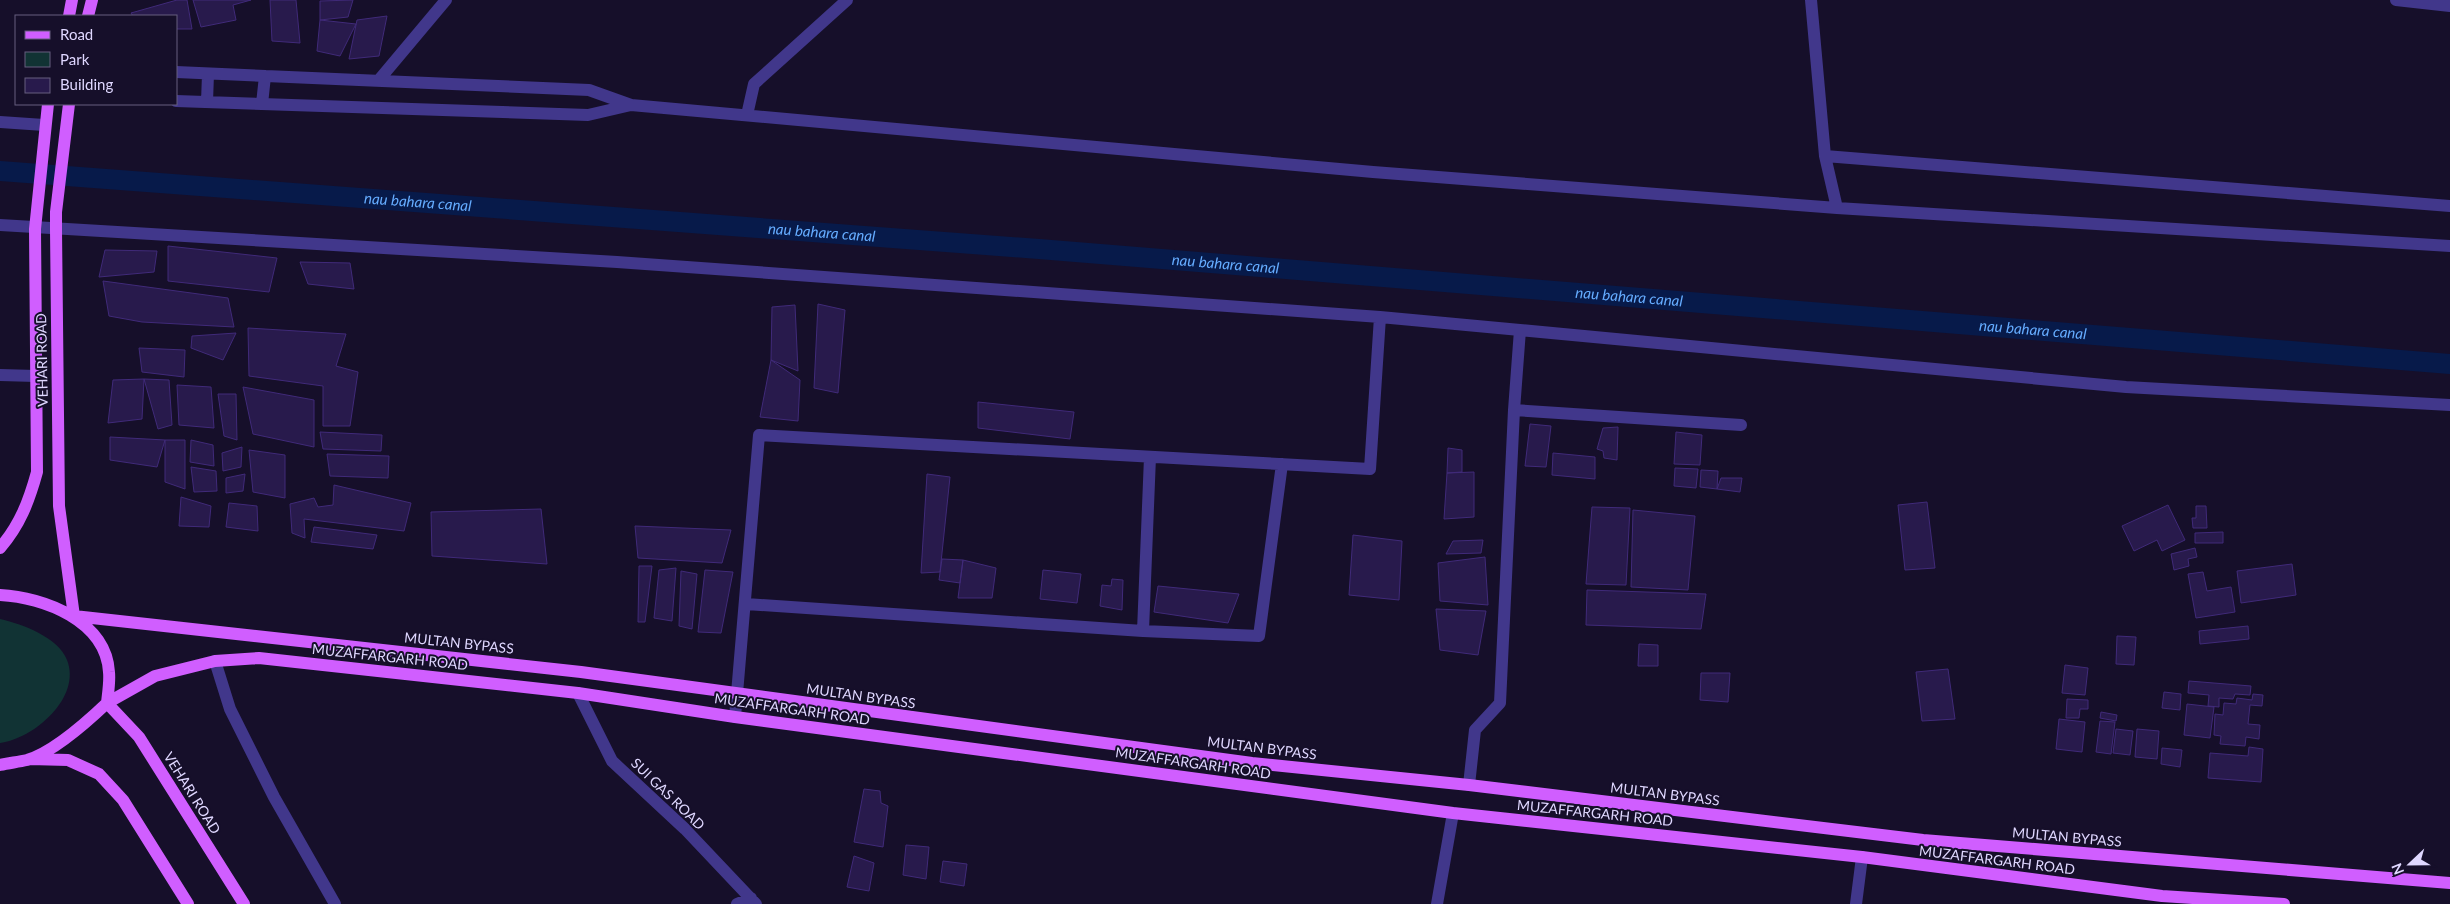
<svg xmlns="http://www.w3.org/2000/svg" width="2450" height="904" font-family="Lato,sans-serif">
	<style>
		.green { fill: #113334 }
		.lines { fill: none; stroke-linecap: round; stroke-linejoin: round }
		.canal { stroke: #071a4a; stroke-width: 20 }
		.building { fill: #281a4c; stroke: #402a79 }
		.minor { stroke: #41378b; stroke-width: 12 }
		.major { stroke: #d05eff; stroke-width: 12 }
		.labels { text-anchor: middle; stroke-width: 4; stroke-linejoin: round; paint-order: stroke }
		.street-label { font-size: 14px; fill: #dfd7ff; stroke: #160f2a }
		.water-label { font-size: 15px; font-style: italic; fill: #65acff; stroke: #160f2a }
	</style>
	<rect width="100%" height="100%" fill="#160f2a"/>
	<path class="green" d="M 0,619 C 22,624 58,637 67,660 C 82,698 33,739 0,743 Z"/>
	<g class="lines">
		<path class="canal" id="s1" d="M 0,171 L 1039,249 L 2450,364"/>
	</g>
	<path class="building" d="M 177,0 L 187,0 L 192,29 L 176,29 L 176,16 L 133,16 L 131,13 Z
		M 193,0 L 251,0 L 233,5 L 236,20 L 201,27 Z
		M 270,0 L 296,0 L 300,43 L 272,41 Z
		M 353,0 L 348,17 L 320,20 L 320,1 Z
		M 387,16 L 379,56 L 349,59 L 357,20 Z
		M 320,20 L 356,24 L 340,56 L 317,51 Z
		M 168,246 L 277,258 L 269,292 L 168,281 Z
		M 105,250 L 157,251 L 154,272 L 99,277 Z
		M 300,262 L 350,263 L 354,289 L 308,284 Z
		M 103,281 L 228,298 L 234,327 L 142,322 L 109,316 Z
		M 818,304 L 845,310 L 838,393 L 814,388 Z
		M 795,305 L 798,371 L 771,360 L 772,307 Z
		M 248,328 L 346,334 L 336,366 L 358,372 L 350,426 L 323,426 L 323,386 L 249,376 Z
		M 236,333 L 223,360 L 191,348 L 192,336 Z
		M 139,348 L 185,350 L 184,377 L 142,372 Z
		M 771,360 L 800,380 L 798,421 L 760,417 Z
		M 144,379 L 142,419 L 108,423 L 113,380 Z
		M 144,379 L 169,380 L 172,425 L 158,429 Z
		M 177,385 L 211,387 L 214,428 L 179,425 Z
		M 243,387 L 314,400 L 314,447 L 253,434 Z
		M 218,394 L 236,394 L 237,440 L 224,436 Z
		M 978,402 L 1074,412 L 1070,439 L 978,428 Z
		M 1530,424 L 1551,426 L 1546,467 L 1525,466 Z
		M 1618,427 L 1617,460 L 1604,458 L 1603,451 L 1597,449 L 1603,428 Z
		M 320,432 L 382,435 L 381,451 L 323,449 Z
		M 1676,432 L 1702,435 L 1700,465 L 1674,464 Z
		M 110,437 L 165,440 L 157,467 L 110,460 Z
		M 165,440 L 185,440 L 185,489 L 165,482 Z
		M 191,440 L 213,445 L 214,466 L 190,462 Z
		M 242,447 L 241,467 L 223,471 L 222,453 Z
		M 1448,448 L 1462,450 L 1462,472 L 1447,473 Z
		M 249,450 L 285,455 L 285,498 L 253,492 Z
		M 1553,453 L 1595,457 L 1595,479 L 1552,475 Z
		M 327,454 L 389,456 L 388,478 L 330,476 Z
		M 191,467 L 216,471 L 217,491 L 194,492 Z
		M 1675,468 L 1698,469 L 1696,488 L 1674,486 Z
		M 1701,470 L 1718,471 L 1717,489 L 1700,487 Z
		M 1474,472 L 1474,517 L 1444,519 L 1447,473 Z
		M 245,474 L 243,491 L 226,493 L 226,478 Z
		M 927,474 L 950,477 L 940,572 L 921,573 Z
		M 1721,478 L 1742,478 L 1740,492 L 1717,489 Z
		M 334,485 L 411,503 L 404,531 L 304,519 L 305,538 L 292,533 L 290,504 L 314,498 L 318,507 L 333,505 Z
		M 181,497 L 211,506 L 209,527 L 179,526 Z
		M 1927,502 L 1935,568 L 1905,570 L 1898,505 Z
		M 229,503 L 257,506 L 258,531 L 226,527 Z
		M 2168,505 L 2185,540 L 2162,551 L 2157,540 L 2134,551 L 2122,526 Z
		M 2196,506 L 2206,506 L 2207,528 L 2193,528 L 2192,518 L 2196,518 Z
		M 1592,507 L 1630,508 L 1626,585 L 1586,584 Z
		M 541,509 L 547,564 L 432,556 L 431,512 Z
		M 1633,510 L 1695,516 L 1688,590 L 1631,587 Z
		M 635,526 L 731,530 L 722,563 L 638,558 Z
		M 314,527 L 377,535 L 373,549 L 311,542 Z
		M 2223,532 L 2223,543 L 2195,543 L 2195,533 Z
		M 1353,535 L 1402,541 L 1399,600 L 1349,595 Z
		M 1483,540 L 1481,553 L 1446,554 L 1453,541 Z
		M 2195,548 L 2197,557 L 2188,559 L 2189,566 L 2174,570 L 2171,554 Z
		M 1485,557 L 1488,605 L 1440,601 L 1438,563 Z
		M 942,559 L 963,560 L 960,583 L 939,580 Z
		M 963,560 L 996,568 L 992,598 L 958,598 Z
		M 2292,564 L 2296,595 L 2241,603 L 2237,571 Z
		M 639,566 L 652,566 L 645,622 L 638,622 Z
		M 676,568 L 672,621 L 654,618 L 659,570 Z
		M 705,570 L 733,572 L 721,633 L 698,632 Z
		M 1043,570 L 1081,574 L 1077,603 L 1040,599 Z
		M 681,571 L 697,574 L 692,629 L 679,626 Z
		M 2203,572 L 2207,591 L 2231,587 L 2235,612 L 2196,618 L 2188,574 Z
		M 1112,579 L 1123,580 L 1122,610 L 1100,606 L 1102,585 L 1111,586 Z
		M 1158,586 L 1239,594 L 1228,623 L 1154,612 Z
		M 1587,590 L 1706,594 L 1701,629 L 1586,625 Z
		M 1436,609 L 1486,611 L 1478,655 L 1440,650 Z
		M 2248,626 L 2249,639 L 2200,644 L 2199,631 Z
		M 2117,636 L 2136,637 L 2134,665 L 2116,664 Z
		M 1639,644 L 1658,645 L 1658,666 L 1638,666 Z
		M 2065,665 L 2088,668 L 2085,695 L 2062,693 Z
		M 1948,669 L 1955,719 L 1922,721 L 1916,672 Z
		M 1701,673 L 1730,673 L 1728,702 L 1700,700 Z
		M 2189,681 L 2251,686 L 2250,695 L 2235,694 L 2233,699 L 2219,698 L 2219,707 L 2208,706 L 2209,695 L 2188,693 Z
		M 2164,692 L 2181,694 L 2180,710 L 2162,708 Z
		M 2253,694 L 2263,695 L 2262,706 L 2250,705 L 2248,724 L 2260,725 L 2259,739 L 2246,737 L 2245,746 L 2220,744 L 2221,736 L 2214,735 L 2215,714 L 2223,715 L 2224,703 L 2236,704 L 2237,698 L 2252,700 Z
		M 2067,699 L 2088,700 L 2088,709 L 2080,709 L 2079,718 L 2066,718 Z
		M 2187,704 L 2214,707 L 2210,738 L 2184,735 Z
		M 2101,712 L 2117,715 L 2116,721 L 2100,718 Z
		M 2059,719 L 2085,722 L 2082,752 L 2056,749 Z
		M 2100,721 L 2115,722 L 2111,754 L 2096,752 Z
		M 2116,729 L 2133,731 L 2130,755 L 2113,753 Z
		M 2137,729 L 2159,731 L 2157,759 L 2135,757 Z
		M 2249,747 L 2263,749 L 2261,782 L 2208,778 L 2210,753 L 2248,756 Z
		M 2162,748 L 2182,750 L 2180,767 L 2161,764 Z
		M 864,789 L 880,791 L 881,803 L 888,806 L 883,847 L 854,842 Z
		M 906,845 L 929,847 L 926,879 L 903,875 Z
		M 854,856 L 874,863 L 869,891 L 847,887 Z
		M 943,861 L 967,864 L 964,886 L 940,882 Z"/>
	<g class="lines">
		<path class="minor" d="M 1811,0 L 1825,156 L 1837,208
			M 2396,0 L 2450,6
			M 176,72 L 589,90 L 631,105 L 1373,172 L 1837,208 L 2450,246
			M 378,81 L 446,0
			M 176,101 L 588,115 L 631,105
			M 207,102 L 208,74
			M 262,104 L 265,76
			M 747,115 L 754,84 L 847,0
			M 0,122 L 44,125
			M 1825,156 L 2450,206
			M 0,225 L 617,262 L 1380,317 L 1370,469 L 759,435 L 735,717
			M 1380,317 L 1520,330 L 1514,410 L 1500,703 L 1475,730 L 1469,785
			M 1520,330 L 2126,387 L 2450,405
			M 0,375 L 36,376
			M 1514,410 L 1741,425
			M 1150,457 L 1143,631 L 1259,636 L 1282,464
			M 746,604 L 1143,631
			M 215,661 L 230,709 L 274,797 L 335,904
			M 578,693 L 612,761 L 685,829 L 756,904
			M 737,904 L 751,898
			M 1437,904 L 1453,813
			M 1856,904 L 1862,857"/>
		<path class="major" d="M 69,16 L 72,0
			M 88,16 L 92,0
			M 69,104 L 56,212 L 56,230 L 59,506 L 74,616 L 581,672 L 1252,763 L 1469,785 L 1923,840 L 2450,883
			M 0,548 C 20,525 29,501 37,472 L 35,229 L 48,104
			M 0,595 C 44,597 106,621 109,672 C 110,682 108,693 107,703 C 87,722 54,752 27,760 C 18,762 9,763 0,765
			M 30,759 L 68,760 L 99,774 L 123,800 L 188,904
			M 244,904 L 139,737 L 107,703 L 155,676 L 215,661 L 259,658 L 578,693 L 735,717 L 1453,813 L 1862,857 L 2162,896 L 2284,904"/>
	</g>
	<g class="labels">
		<g class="street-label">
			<text transform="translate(42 360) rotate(-91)" y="5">VEHARI ROAD</text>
			<text transform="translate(459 643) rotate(6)" y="5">MULTAN BYPASS</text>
			<text transform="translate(390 657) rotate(6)" y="5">MUZAFFARGARH ROAD</text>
			<text transform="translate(861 696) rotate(8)" y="5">MULTAN BYPASS</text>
			<text transform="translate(792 709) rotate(8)" y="5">MUZAFFARGARH ROAD</text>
			<text transform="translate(1262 748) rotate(7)" y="5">MULTAN BYPASS</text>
			<text transform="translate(1193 763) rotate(8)" y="5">MUZAFFARGARH ROAD</text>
			<text transform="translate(192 793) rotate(58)" y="5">VEHARI ROAD</text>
			<text transform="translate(668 794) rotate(44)" y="5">SUI GAS ROAD</text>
			<text transform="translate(1665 794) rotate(7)" y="5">MULTAN BYPASS</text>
			<text transform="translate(1595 813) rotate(6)" y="5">MUZAFFARGARH ROAD</text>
			<text transform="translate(2067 837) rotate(5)" y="5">MULTAN BYPASS</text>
			<text transform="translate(1997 860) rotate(7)" y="5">MUZAFFARGARH ROAD</text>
		</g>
		<g class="water-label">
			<text dy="5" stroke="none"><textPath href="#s1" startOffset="419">nau bahara canal</textPath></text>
			<text dy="5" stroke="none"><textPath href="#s1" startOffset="824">nau bahara canal</textPath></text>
			<text dy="5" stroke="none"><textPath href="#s1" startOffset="1229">nau bahara canal</textPath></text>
			<text dy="5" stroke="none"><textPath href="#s1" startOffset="1634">nau bahara canal</textPath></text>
			<text dy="5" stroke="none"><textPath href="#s1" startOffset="2039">nau bahara canal</textPath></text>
		</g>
	</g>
	<rect x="15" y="15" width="162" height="90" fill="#160f2a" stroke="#665f7f"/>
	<rect x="25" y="31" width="25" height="8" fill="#d05eff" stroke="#665f7f"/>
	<text x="60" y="40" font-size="15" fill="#dfd7ff">Road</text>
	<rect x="25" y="52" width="25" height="15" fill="#113334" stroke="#665f7f"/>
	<text x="60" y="65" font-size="15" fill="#dfd7ff">Park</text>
	<rect x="25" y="78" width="25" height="15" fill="#281a4c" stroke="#665f7f"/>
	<text x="60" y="90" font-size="15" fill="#dfd7ff">Building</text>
	<g transform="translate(2410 864) rotate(248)" stroke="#160f2a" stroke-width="4" paint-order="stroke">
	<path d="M0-4L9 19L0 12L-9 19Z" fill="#dfd7ff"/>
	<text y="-8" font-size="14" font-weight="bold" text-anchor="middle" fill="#dfd7ff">N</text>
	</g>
</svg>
